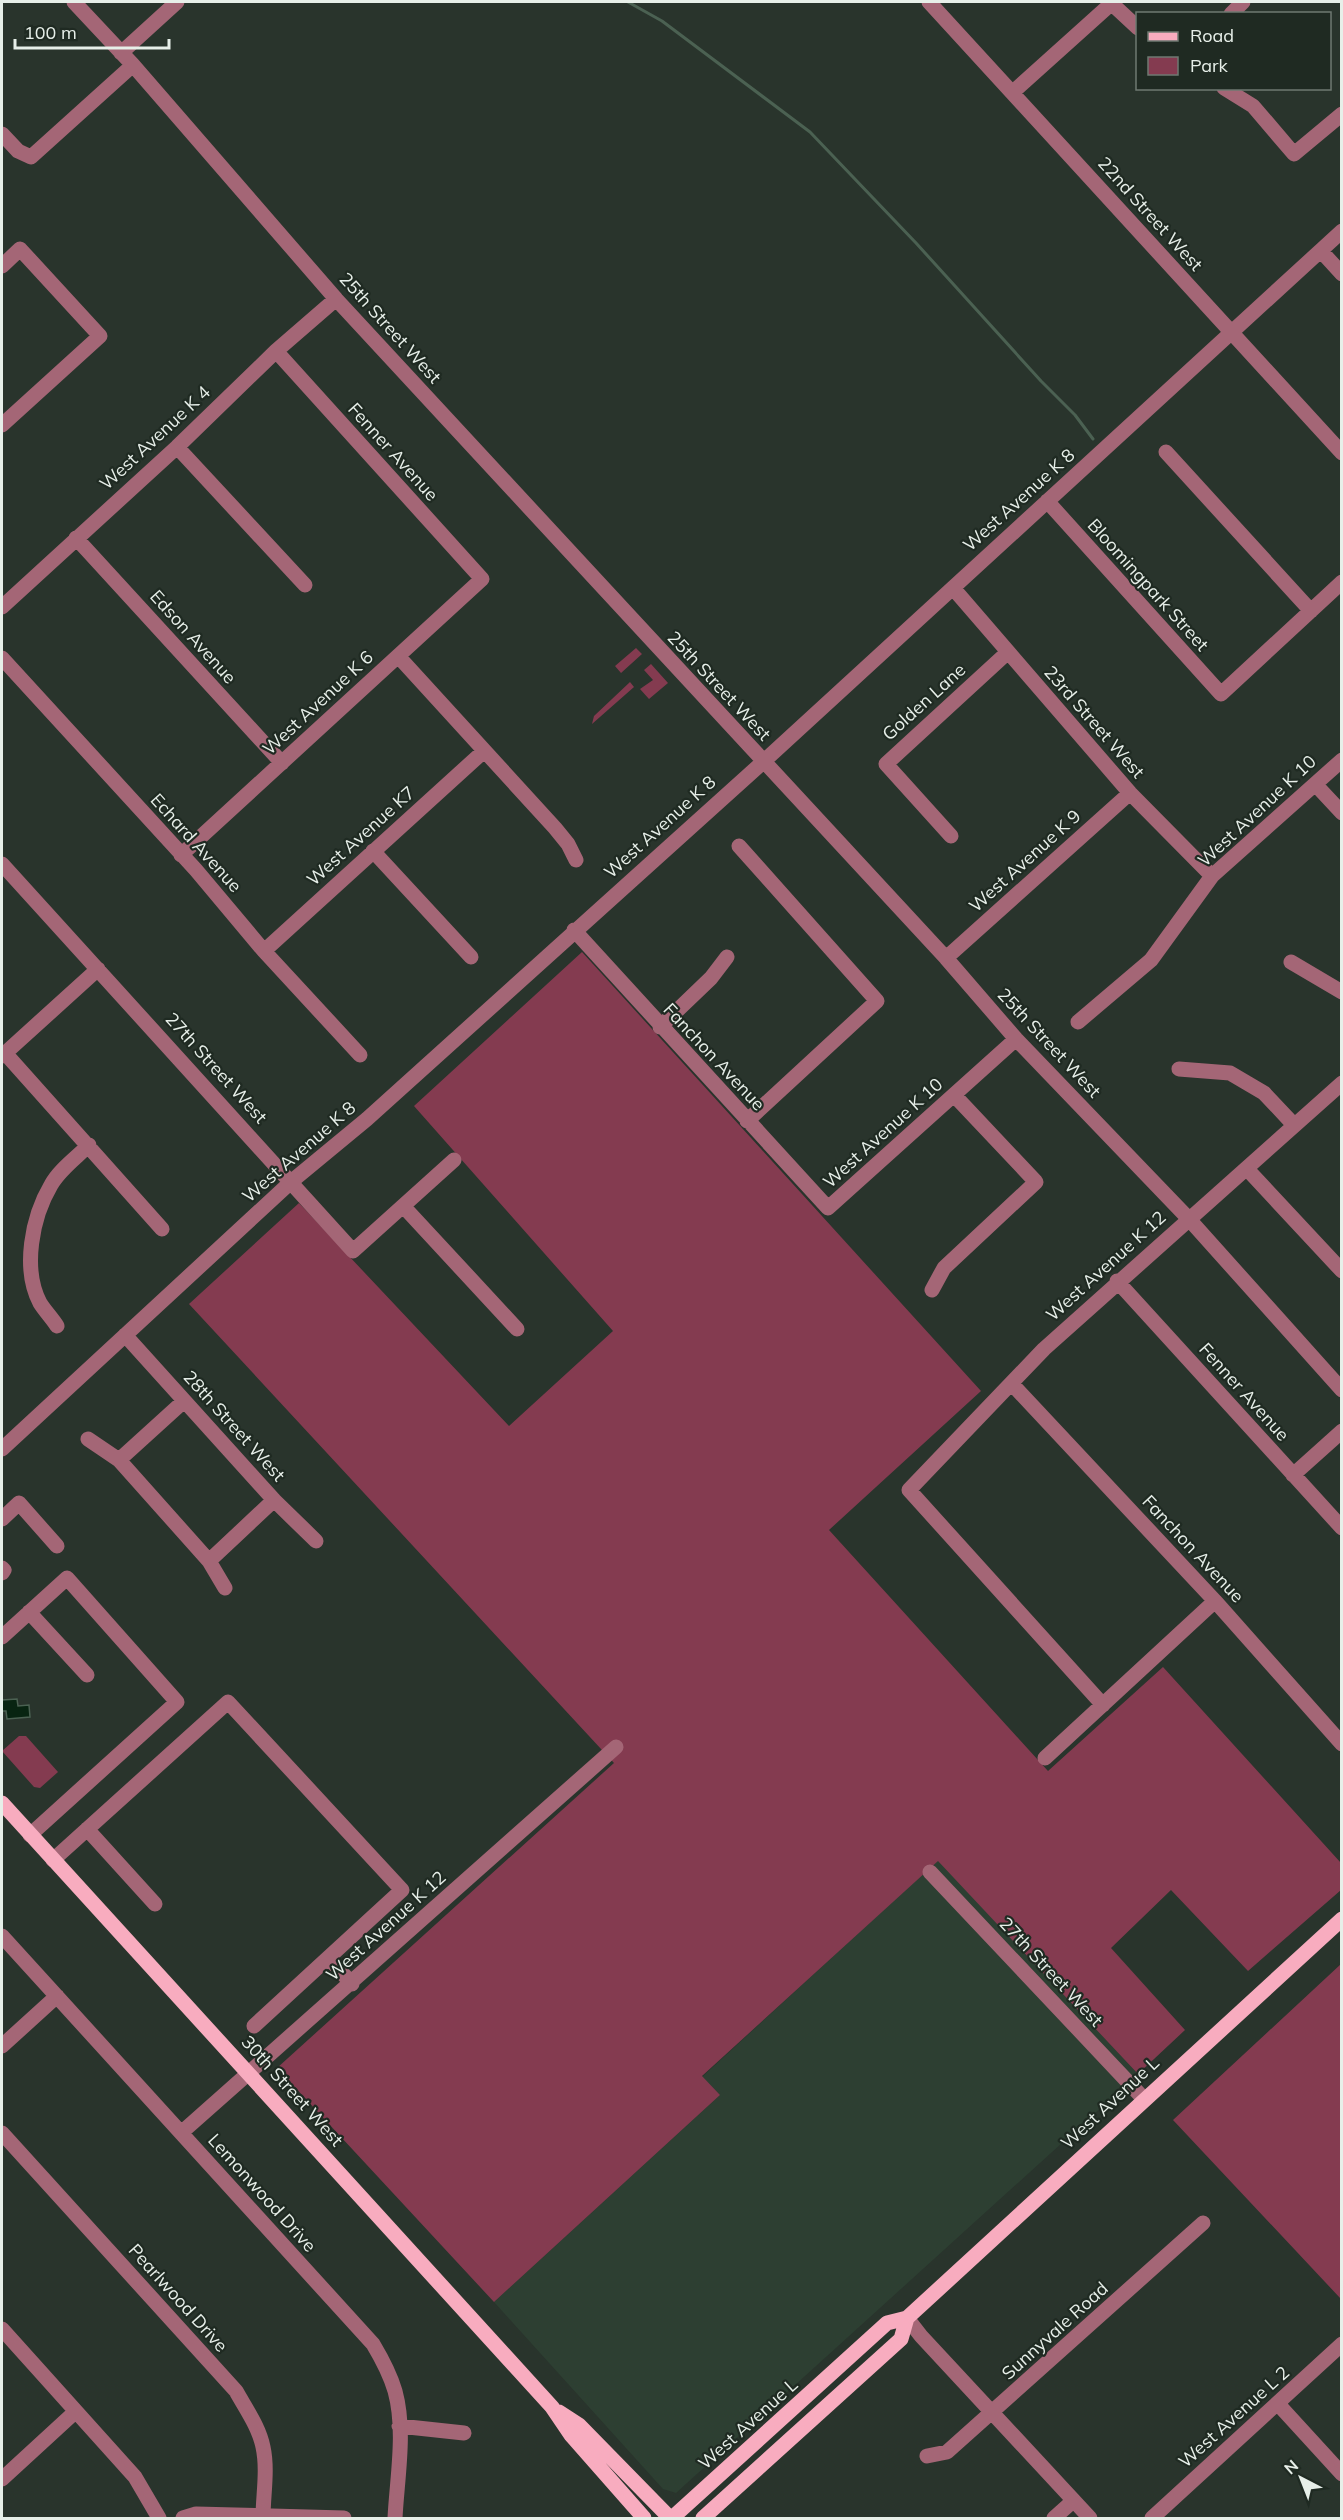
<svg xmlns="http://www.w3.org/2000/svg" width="1343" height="2520" font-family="Mulish,sans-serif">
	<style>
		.built { fill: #2d3f32 }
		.green { fill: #843b50 }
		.water { fill: #082411; stroke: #4b6152; stroke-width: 1.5 }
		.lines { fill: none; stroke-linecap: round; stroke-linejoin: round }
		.stream { stroke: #4b6152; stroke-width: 3 }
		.minor { stroke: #a46676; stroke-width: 15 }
		.major { stroke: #f8acbf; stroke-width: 15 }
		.labels { text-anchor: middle; stroke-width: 4.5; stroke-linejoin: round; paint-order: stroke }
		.street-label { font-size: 18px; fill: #e7efe9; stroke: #1f2a22 }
	</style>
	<rect width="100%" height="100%" fill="#29342c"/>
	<path class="built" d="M 938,1860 L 1138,2074 L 676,2493 L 663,2489 L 494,2302 L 720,2095 L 702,2077 Z"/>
	<path class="green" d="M 636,648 L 642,654 L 621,673 L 615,666 Z
		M 651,664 L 668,683 L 649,699 L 640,689 L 653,680 L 644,670 Z
		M 630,682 L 634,687 L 592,724 L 594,716 Z
		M 582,952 L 981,1391 L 829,1530 L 1048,1771 L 1163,1667 L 1341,1863 L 1341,1890 L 1248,1971 L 1171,1890 L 1111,1948 L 1185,2030 L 1138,2074 L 938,1861 L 702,2076 L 720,2095 L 494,2302 L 277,2068 L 614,1763 L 189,1304 L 299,1203 L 509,1426 L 613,1331 L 414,1106 Z
		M 19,1736 L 26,1736 L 58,1772 L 40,1788 L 34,1787 L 2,1751 Z
		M 1341,1964 L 1341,2299 L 1173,2120 Z"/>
	<path class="water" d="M 17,1699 L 18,1706 L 29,1705 L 30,1717 L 7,1719 L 6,1711 L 2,1711 L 2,1700 Z"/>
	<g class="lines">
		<path class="stream" d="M 628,2 L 662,21 L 810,132 L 916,243 L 1041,381 L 1075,415 L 1093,439"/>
		<path class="minor" d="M 74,2 L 133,65 L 336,299 L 946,958 L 1016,1039 L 1188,1218 L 1342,1390
			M 929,2 L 1342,453
			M 1110,2 L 1138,28
			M 1231,14 L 1243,2
			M 121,53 L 177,2
			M 1224,88 L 1253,106 L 1294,154 L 1342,114
			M 1013,92 L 1112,3
			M 2,134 L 18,151 L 31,157 L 133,65
			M 1321,251 L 1342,274
			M 2,266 L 20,249 L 100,336 L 2,425
			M 177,447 L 305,585
			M 1166,452 L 1311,611
			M 1047,501 L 1221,694 L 1342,582
			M 76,538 L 282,763
			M 953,588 L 1130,793 L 1212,876
			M 2,607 L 177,447 L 276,351 L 336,299
			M 398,656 L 555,828 L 568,844 L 576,860
			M 2,658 L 196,870 L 264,951 L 360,1055
			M 1315,784 L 1342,813
			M 951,836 L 886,764 L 1008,652
			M 739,846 L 877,1001 L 747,1121
			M 373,851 L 471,957
			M 181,855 L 482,579 L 276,351
			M 2,864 L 353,1251 L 454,1160
			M 574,930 L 828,1208 L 1016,1039
			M 264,951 L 484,751
			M 946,958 L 1130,793
			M 1291,962 L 1342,992
			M 1078,1022 L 1151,960 L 1212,876 L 1342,760
			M 660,1027 L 711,978 L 727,957
			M 5,1053 L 162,1229
			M 2,1056 L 98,969
			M 1179,1069 L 1230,1073 L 1264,1093 L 1294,1125
			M 1247,1169 L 1342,1271
			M 404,1207 L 517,1329
			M 1117,1281 L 1342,1528
			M 932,1290 L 944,1268 L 1036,1182 L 954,1095
			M 57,1326 C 52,1318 45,1311 40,1303 C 22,1269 32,1217 51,1185 C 59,1170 77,1157 89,1145
			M 125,1335 L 274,1500 L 316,1541
			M 1012,1384 L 1215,1601 L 1342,1744
			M 88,1439 L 119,1460 L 209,1561 L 225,1588
			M 2,1449 L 292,1181 L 367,1119 L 763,762 L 1342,231
			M 119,1460 L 184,1401
			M 1293,1475 L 1342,1431
			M 2,1519 L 19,1503 L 57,1546
			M 209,1561 L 274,1500
			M 2,1568 L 4,1570 L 2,1573
			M 29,1612 L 87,1675
			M 2,1637 L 67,1578 L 177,1702 L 30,1835
			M 1103,1705 L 909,1490 L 1044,1349 L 1342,1083
			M 1045,1758 L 1215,1601
			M 87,1829 L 155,1904
			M 53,1860 L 228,1702 L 402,1890 L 254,2026
			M 930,1872 L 1144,2099
			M 2,1936 L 373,2344 C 382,2359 390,2374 395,2391 C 406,2431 397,2478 395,2518
			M 329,1958 L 352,1984
			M 2,2046 L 57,1996
			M 2,2133 L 236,2391 C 246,2409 259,2427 263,2447 C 268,2470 263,2495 263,2518
			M 181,2133 L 616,1747
			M 907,2318 L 921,2336 L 1090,2518
			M 2,2329 L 135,2477 L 159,2518
			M 1278,2404 L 1342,2474
			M 399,2426 L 464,2433
			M 927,2456 L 947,2452 L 1203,2223
			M 2,2479 L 75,2412
			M 183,2518 L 196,2514 L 344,2518
			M 1054,2518 L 1073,2501
			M 1152,2518 L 1342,2344"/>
		<path class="major" d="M 2,1803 L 552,2407 L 571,2435 L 644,2518
			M 559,2412 L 579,2425 L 670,2518
			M 672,2518 L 887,2323 L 907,2318 L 1342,1919
			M 703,2518 L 901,2339 L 907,2318"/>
	</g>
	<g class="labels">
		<g class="street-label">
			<text transform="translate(1150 214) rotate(48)" y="6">22nd Street West</text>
			<text transform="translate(390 328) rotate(48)" y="6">25th Street West</text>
			<text transform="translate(155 438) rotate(-43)" y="6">West Avenue K 4</text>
			<text transform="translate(393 452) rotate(48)" y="6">Fenner Avenue</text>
			<text transform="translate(1019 500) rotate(-42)" y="6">West Avenue K 8</text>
			<text transform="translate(1148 585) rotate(48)" y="6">Bloomingpark Street</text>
			<text transform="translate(193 637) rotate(48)" y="6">Edson Avenue</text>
			<text transform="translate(719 686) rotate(47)" y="6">25th Street West</text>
			<text transform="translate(924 702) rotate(-42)" y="6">Golden Lane</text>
			<text transform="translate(318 703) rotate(-43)" y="6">West Avenue K 6</text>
			<text transform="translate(1094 722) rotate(49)" y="6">23rd Street West</text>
			<text transform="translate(1257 811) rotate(-43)" y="6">West Avenue K 10</text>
			<text transform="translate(660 827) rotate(-42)" y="6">West Avenue K 8</text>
			<text transform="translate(361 836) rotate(-42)" y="6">West Avenue K7</text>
			<text transform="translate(196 843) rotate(48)" y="6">Echard Avenue</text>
			<text transform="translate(1025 861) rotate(-42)" y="6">West Avenue K 9</text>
			<text transform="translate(1049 1043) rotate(47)" y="6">25th Street West</text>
			<text transform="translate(714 1057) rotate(47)" y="6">Fanchon Avenue</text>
			<text transform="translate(216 1068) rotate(48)" y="6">27th Street West</text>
			<text transform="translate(883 1133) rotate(-42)" y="6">West Avenue K 10</text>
			<text transform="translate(299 1152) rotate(-41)" y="6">West Avenue K 8</text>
			<text transform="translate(1106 1266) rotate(-42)" y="6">West Avenue K 12</text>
			<text transform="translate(1244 1392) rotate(48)" y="6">Fenner Avenue</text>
			<text transform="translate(234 1426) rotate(48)" y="6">28th Street West</text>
			<text transform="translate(1193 1549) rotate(47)" y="6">Fanchon Avenue</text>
			<text transform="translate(386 1926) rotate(-42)" y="6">West Avenue K 12</text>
			<text transform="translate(1051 1972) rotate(47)" y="6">27th Street West</text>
			<text transform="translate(292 2091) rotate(48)" y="6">30th Street West</text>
			<text transform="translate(1110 2103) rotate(-43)" y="6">West Avenue L</text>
			<text transform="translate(262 2193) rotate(48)" y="6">Lemonwood Drive</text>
			<text transform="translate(178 2298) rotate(48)" y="6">Pearlwood Drive</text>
			<text transform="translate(1055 2331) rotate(-42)" y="6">Sunnyvale Road</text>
			<text transform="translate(1234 2417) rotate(-42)" y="6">West Avenue L 2</text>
			<text transform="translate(748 2424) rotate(-42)" y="6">West Avenue L</text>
		</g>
	</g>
	<rect width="1343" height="2520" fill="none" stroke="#e7efe9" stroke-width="6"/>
	<rect x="1136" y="12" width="195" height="78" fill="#1f2a22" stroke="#6f7972" stroke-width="1.5"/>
	<rect x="1148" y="32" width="30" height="9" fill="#f8acbf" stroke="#6f7972" stroke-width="1.5"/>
	<text x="1190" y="42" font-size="18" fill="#e7efe9">Road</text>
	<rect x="1148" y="57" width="30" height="18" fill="#843b50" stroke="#6f7972" stroke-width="1.5"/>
	<text x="1190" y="72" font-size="18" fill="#e7efe9">Park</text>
	<g transform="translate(1301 2478) rotate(318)" stroke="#1f2a22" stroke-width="4.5" paint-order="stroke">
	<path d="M0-4.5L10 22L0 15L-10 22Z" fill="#e7efe9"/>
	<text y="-9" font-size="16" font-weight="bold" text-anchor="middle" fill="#e7efe9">N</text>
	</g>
	<path d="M15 39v9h154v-9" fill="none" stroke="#e7efe9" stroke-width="3"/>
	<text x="24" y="39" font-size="18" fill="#e7efe9" stroke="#1f2a22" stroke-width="4.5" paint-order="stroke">100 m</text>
</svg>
